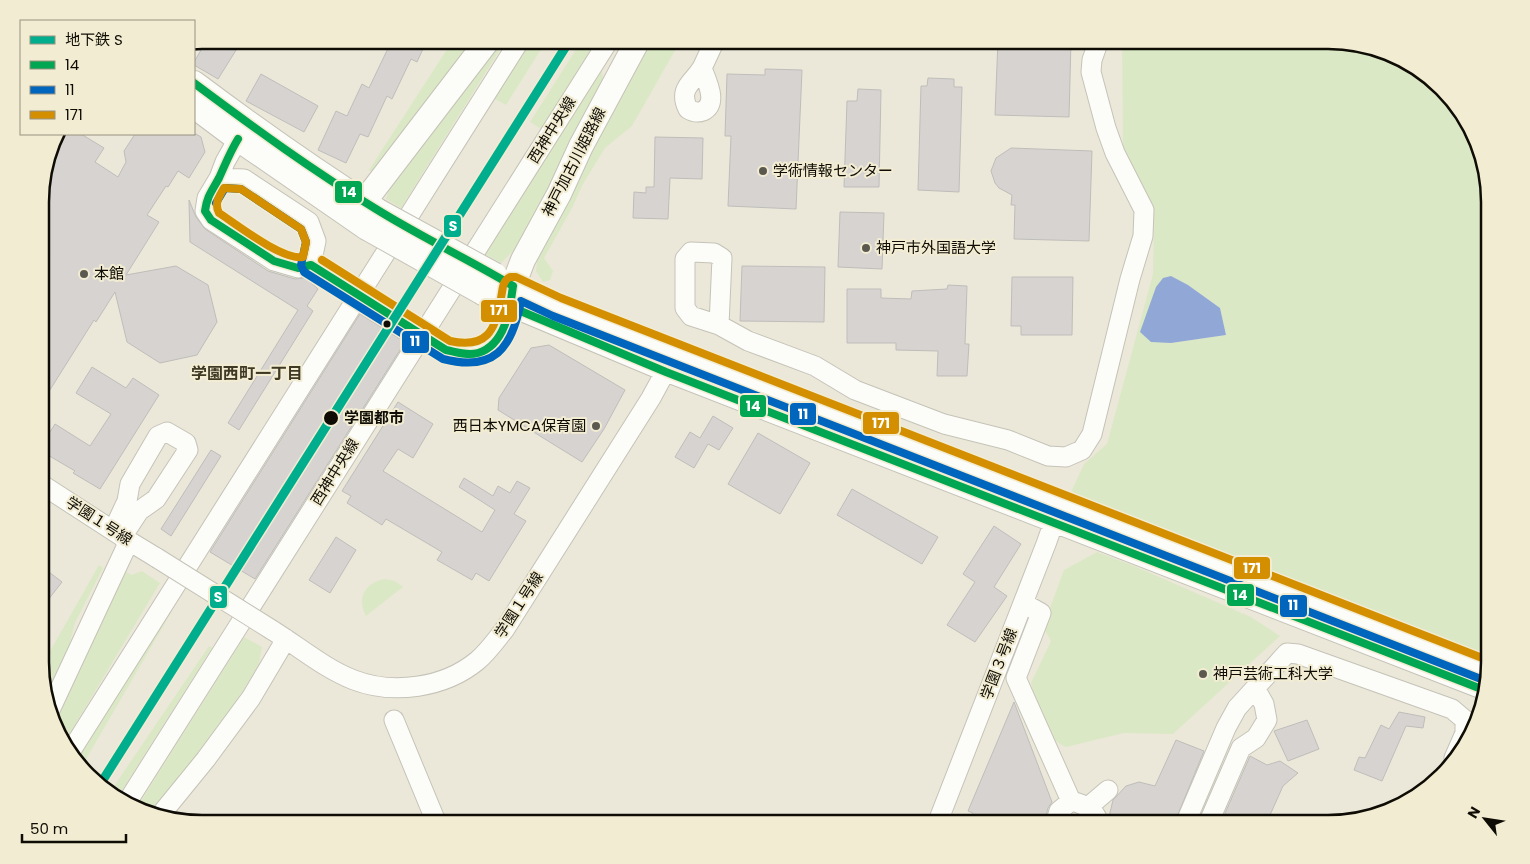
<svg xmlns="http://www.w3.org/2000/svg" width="1530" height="864" font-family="Poppins,'Noto Sans JP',sans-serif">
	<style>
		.green { fill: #dbe8c5; fill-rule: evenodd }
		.water { fill: #91a8d7 }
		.building { fill: #d6d3d1; stroke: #bfbdba }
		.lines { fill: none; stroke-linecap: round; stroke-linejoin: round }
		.minor-casing { stroke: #c5c3b7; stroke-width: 21 }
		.major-casing { stroke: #c5c3b7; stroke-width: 26 }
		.minor { stroke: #fcfcf9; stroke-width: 19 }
		.major { stroke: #fcfcf9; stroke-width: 24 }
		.minor-bridge-casing { stroke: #c5c3b7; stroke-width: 21; stroke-linecap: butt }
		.major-bridge-casing { stroke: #c5c3b7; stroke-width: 26; stroke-linecap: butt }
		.minor-bridge { stroke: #fcfcf9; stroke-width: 19 }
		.major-bridge { stroke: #fcfcf9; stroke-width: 24 }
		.bus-1-casing { stroke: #f2ecd2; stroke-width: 11 }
		.bus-2-casing { stroke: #f2ecd2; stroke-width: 11 }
		.bus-3-casing { stroke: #f2ecd2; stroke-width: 11 }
		.bus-1 { stroke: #00a651; stroke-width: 8 }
		.bus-2 { stroke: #0065bd; stroke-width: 8 }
		.bus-3 { stroke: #d48f01; stroke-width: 8 }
		.metro-1-casing { stroke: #f2ecd2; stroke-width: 12 }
		.metro-1 { stroke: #00ae8e; stroke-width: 9 }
		.poi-dot { fill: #5b594f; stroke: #f2ecd2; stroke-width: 2 }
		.bus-dot { fill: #0e0c04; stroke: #f2ecd2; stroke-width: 2 }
		.labels { text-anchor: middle; stroke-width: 4; stroke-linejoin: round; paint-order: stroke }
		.street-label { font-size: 15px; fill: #0e0c04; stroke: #f2ecd2 }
		.poi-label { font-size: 15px; fill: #0e0c04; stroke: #f2ecd2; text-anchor: start }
		.stop-label { font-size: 15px; font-weight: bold; fill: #0e0c04; stroke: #f2ecd2; text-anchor: start }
		.neighbourhood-label { font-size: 16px; font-weight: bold; fill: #3e3924; stroke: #f2ecd2 }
		.rim { fill: none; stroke: #0e0c04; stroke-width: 2.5 }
		.line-badge { stroke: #f2ecd2; stroke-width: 2 }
		.badge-label { font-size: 14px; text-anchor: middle; font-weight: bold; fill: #fff }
	</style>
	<rect width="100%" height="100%" fill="#ebe8d9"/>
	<path class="green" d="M 453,40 L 473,40 L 375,175 L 369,170 Z
		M 495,40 L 506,40 L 401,208 L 386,199 L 390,187 Z
		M 529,40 L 547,40 L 506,105 L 493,98 Z
		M 582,40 L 597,40 L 541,129 L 530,122 Z
		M 646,40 L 681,40 L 632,126 L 605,148 L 583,184 L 572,208 L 544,258 L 553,271 L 550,280 L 543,282 L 536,271 L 537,261 L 534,255 Z
		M 1122,40 L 1328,40 L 1409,62 L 1463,112 L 1490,191 L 1490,658 L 1078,503 L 1072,490 L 1084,464 L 1107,444 L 1153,274 L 1154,222 L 1123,149 ZM 1171,276 L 1188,285 L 1220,308 L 1226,335 L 1171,343 Z
		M 602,71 L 604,88 L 520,244 L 501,263 L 483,253 Z
		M 1097,552 L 1134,566 L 1251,617 L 1280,636 L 1173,734 L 1124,733 L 1066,747 C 1042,738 1037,705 1031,683 L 1051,641 L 1043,627 L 1064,570 Z
		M 99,565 L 103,568 L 75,623 L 64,665 L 47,697 L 41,683 L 41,667 Z
		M 124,571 L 132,575 L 142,571 L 160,583 L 64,743 L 55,718 Z
		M 385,579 L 395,581 L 403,587 L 366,616 C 356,597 365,583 385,579 Z
		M 169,610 L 172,611 L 82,766 L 76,760 Z
		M 244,637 L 262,647 L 259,664 L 229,713 L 155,811 L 137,807 Z
		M 209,646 L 212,648 L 117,798 L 110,792 Z"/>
	<path class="water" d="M 1171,276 L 1188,285 L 1220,308 L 1226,335 L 1171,343 L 1151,342 L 1140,332 L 1156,287 L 1163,278 Z"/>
	<path class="building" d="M 207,40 L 226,40 L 238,47 L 218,79 L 194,65 L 194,62 Z
		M 392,40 L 427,40 L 417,62 L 411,59 L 392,99 L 387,96 L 368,137 L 360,134 L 346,163 L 318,150 L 336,111 L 347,116 L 362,84 L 369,88 Z
		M 998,40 L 1071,40 L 1069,117 L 995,115 Z
		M 765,69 L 802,70 L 796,209 L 728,206 L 731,136 L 725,136 L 727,74 L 765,75 Z
		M 261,74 L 318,106 L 304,132 L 246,101 Z
		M 928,78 L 954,79 L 954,87 L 962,87 L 959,192 L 918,190 L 921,86 L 927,86 Z
		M 858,89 L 881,90 L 879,187 L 844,187 L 847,101 L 857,101 Z
		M 56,134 L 81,134 L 104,148 L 95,162 L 118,177 L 126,162 L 124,151 L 135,134 L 196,134 L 201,137 L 205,152 L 189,178 L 178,171 L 168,187 L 166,186 L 147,215 L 159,222 L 126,275 L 176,266 L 208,285 L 217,322 L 197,355 L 160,363 L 127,342 L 115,292 L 96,322 L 94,320 L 41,404 L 41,181 Z
		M 655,137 L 703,138 L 702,179 L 670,178 L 668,219 L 633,218 L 634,192 L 646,193 L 646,187 L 654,187 Z
		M 1011,148 L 1092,151 L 1089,241 L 1014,239 L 1015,205 L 1011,205 L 1012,195 L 999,188 L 995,183 L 991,171 L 996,158 Z
		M 189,200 L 196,217 L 205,229 L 268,271 L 295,279 L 304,278 L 308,280 L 318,289 L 307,306 L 313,311 L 239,430 L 228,423 L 298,310 L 190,242 Z
		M 840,212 L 884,213 L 882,269 L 838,267 Z
		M 742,266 L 825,267 L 824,322 L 740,321 Z
		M 1012,277 L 1073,277 L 1072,335 L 1021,335 L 1021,326 L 1011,326 Z
		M 948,285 L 967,286 L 965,344 L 969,344 L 967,376 L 937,376 L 938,351 L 896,350 L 896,343 L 847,343 L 847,289 L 881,289 L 881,298 L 911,299 L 912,291 L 947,289 Z
		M 360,314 L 405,342 L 255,579 L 210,552 Z
		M 549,345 L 625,390 L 604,429 L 582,462 L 498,410 L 499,398 L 531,348 Z
		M 92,367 L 126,388 L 133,378 L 159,395 L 100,489 L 73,473 L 75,471 L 41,451 L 41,446 L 55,424 L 90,446 L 111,414 L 76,393 Z
		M 398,402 L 433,424 L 413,458 L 398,449 L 383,471 L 482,532 L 495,510 L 459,487 L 464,478 L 493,496 L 498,486 L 510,493 L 517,481 L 530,488 L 514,514 L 526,521 L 489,581 L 476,573 L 472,580 L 437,560 L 442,552 L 386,519 L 382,525 L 347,503 L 351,496 L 342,491 Z
		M 713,416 L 733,428 L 719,450 L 708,444 L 694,468 L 675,457 L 690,432 L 700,438 Z
		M 758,433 L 810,463 L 780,514 L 728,484 Z
		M 211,450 L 221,456 L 171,536 L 161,529 Z
		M 852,489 L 938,537 L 922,564 L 837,515 Z
		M 994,526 L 1021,544 L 994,587 L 1007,596 L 975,642 L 947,625 L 975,582 L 963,574 Z
		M 336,537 L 356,550 L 330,593 L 309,580 Z
		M 41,566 L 62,582 L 41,609 Z
		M 1014,702 L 1052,802 L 1048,808 L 1044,824 L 969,824 L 973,813 L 968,811 Z
		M 1399,712 L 1425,717 L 1423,728 L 1406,726 L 1382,781 L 1354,770 L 1359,757 L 1365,758 L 1381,725 L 1389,729 Z
		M 1307,720 L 1319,749 L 1288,761 L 1274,731 Z
		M 1176,740 L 1204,751 L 1174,824 L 1110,824 L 1109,817 L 1113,800 L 1126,786 L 1139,782 L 1155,786 Z
		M 1250,756 L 1267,765 L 1280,761 L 1298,773 L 1283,786 L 1266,824 L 1228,824 L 1223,818 Z"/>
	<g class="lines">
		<defs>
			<path id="minor" d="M 702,68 C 706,80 719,103 703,111 C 698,113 693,112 688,109 C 677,87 695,82 703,66 C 707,57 711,49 715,40
				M 238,139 L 225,162 L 219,178 L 207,198 L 205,211 L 211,220 L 274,261 L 298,268 L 311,265 L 324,272
				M 219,178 L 244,179 L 309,222 L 316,241 L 311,265
				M 513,286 L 557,307 L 1490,672
				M 719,325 L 691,316 L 685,308 L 685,259 L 691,252 L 714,253 L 722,258 L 719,325 L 748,341 L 815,366 L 855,390 L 944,424 L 1008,440 L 1048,456 L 1066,457 L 1082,450 L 1092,434 L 1130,279 L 1143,236 L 1144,210 L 1115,153 L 1106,128 L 1091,72 L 1092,60 L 1099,40
				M 446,350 C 469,358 493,353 504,330 C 507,323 508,314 511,307 L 666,372 L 1484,690
				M 41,484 L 129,541 L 157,558
				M 113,531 L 127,501 L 130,484 L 158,436 L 167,432 L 186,443 L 188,450 L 156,499 L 139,511 L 122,537
				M 1023,603 L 1041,613 L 1016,678 L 1071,801
				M 272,630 C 298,646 325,669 354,680 C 393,695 444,688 477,661 C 488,652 496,640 505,629 L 651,398 L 670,363
				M 51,708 L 129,541
				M 394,720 L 437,824
				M 69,754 L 520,40
				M 1071,801 C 1085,804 1096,810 1099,824
				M 126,804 L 609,40
				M 1088,807 L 1108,790
				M 162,813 L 206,759 L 251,698 L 286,639
				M 937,824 L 1046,544 L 1057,513
				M 1055,824 L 1059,811 L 1071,801
				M 1185,824 L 1226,728 L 1237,708 L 1287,653 L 1298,654 L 1452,709 L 1465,720 L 1465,733 L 1454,758
				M 1208,824 L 1241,748 L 1256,738 L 1267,720 L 1264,704 L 1255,688"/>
			<path id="major" d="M 194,83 C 254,128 315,171 378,211
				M 194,106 L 238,139 L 367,228
				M 364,202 L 488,40
				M 483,293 L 511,307 L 513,286 L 523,260 L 559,194 L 581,146 L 638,40"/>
		</defs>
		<use href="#minor" class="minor-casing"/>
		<use href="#major" class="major-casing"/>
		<use href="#minor" class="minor"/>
		<use href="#major" class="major"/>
		<defs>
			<path id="minor-bridge" d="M 324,272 L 446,350
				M 157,558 L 272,630"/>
			<path id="major-bridge" d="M 378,211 L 495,275
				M 367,228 L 483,293"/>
		</defs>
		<use href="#minor-bridge" class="minor-bridge-casing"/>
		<use href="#major-bridge" class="major-bridge-casing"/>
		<use href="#minor-bridge" class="minor-bridge"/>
		<use href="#major-bridge" class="major-bridge"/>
		<defs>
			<path id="bus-1" d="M 194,83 C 253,127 313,171 376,209 C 421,237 468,259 513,286
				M 238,139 C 230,152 225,165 219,178 C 212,191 207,196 205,211 L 211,220 L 274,261 L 298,268 L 311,265 L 446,350 C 456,352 467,356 478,353 C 505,345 510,310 513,286
				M 511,307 L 666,372 L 1484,690"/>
			<path id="bus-2" d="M 216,203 L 225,188 L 241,189 L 301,229 L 306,242 L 301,265 L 304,272 L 443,359 C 494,372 512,349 521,301 L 553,316 L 1486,681"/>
			<path id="bus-3" d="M 224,188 L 241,189 L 301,229 L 306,242 L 303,257 C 283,261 236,224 219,213 C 214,203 219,197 224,188 Z
				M 322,260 L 450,341 C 486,349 496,331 501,298 C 503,289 502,281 510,277 L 516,277 L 561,298 L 1490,661"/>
		</defs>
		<use href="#bus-1" class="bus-1-casing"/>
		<use href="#bus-2" class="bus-2-casing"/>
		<use href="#bus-3" class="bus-3-casing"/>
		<use href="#bus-1" class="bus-1"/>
		<use href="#bus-2" class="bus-2"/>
		<use href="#bus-3" class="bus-3"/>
		<defs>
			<path id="metro-1" d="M 101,783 L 570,40"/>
		</defs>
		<use href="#metro-1" class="metro-1-casing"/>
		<use href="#metro-1" class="metro-1"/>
	</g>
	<g class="poi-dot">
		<circle cx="763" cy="171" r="5"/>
		<circle cx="866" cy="248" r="5"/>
		<circle cx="84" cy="274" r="5"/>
		<circle cx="596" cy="426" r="5"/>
		<circle cx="1203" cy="674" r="5"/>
	</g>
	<g class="bus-dot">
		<circle cx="387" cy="324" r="4.5"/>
		<circle cx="331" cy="418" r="8"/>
	</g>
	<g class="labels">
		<g class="street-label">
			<text transform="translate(552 130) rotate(-58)" y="5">西神中央線</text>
			<text transform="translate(574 162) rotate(-63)" y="5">神戸加古川姫路線</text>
			<text transform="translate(335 472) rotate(-58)" y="5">西神中央線</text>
			<text transform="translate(99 521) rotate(33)" y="5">学園１号線</text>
			<text transform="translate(519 605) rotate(-57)" y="5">学園１号線</text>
			<text transform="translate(999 664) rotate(-69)" y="5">学園３号線</text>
		</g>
		<g class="poi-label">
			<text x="773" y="176">学術情報センター</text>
			<text x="876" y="253">神戸市外国語大学</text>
			<text x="94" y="279">本館</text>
			<text x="586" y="431" text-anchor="end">西日本YMCA保育園</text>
			<text x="1213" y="679">神戸芸術工科大学</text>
		</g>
		<g class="stop-label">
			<text x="344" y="423">学園都市</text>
		</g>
		<g class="neighbourhood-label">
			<text x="247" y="379">学園西町一丁目</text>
		</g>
	</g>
	<path d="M0 0H1530V864H0ZM202 49H1328A153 153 0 0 1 1481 202V662A153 153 0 0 1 1328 815H202A153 153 0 0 1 49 662V202A153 153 0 0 1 202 49Z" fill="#f2ecd2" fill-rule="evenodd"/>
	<path class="rim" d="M202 49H1328A153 153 0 0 1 1481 202V662A153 153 0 0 1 1328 815H202A153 153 0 0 1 49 662V202A153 153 0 0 1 202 49Z"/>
	<g class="line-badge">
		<rect x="334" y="180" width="29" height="24" rx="5" fill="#00a651"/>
		<rect x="443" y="214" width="19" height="24" rx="5" fill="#00ae8e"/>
		<rect x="480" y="299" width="38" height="24" rx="5" fill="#d48f01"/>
		<rect x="401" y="330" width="29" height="24" rx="5" fill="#0065bd"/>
		<rect x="739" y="394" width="28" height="24" rx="5" fill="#00a651"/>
		<rect x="789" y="402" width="28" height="24" rx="5" fill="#0065bd"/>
		<rect x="862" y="411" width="38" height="24" rx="5" fill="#d48f01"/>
		<rect x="1233" y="556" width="38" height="24" rx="5" fill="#d48f01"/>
		<rect x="1226" y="583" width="29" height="24" rx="5" fill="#00a651"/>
		<rect x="209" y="585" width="19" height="24" rx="5" fill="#00ae8e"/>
		<rect x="1279" y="594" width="29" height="24" rx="5" fill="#0065bd"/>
	</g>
	<g class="badge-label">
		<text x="349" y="197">14</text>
		<text x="453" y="231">S</text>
		<text x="499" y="315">171</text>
		<text x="415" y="346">11</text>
		<text x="753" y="411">14</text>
		<text x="803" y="419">11</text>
		<text x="881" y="428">171</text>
		<text x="1252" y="573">171</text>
		<text x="1240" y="600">14</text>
		<text x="218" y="602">S</text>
		<text x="1293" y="610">11</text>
	</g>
	<rect x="20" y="20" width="175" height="115" fill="#f2ecd2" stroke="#979280"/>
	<rect x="30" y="36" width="25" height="8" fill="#00ae8e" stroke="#979280"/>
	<text x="65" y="45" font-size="15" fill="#0e0c04">地下鉄 S</text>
	<rect x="30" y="61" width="25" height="8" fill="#00a651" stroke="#979280"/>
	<text x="65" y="70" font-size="15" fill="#0e0c04">14</text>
	<rect x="30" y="86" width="25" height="8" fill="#0065bd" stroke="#979280"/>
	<text x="65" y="95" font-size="15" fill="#0e0c04">11</text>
	<rect x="30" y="111" width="25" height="8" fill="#d48f01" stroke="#979280"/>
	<text x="65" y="120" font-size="15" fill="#0e0c04">171</text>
	<g transform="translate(1485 819) rotate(300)" stroke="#f2ecd2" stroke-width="4" paint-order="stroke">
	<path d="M0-4L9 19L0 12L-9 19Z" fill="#0e0c04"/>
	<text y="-8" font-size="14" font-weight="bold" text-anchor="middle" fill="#0e0c04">N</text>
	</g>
	<path d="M22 834v8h104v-8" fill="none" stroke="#0e0c04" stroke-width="2.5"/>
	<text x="30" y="834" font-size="15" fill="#0e0c04" stroke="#f2ecd2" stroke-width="4" paint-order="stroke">50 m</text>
</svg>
